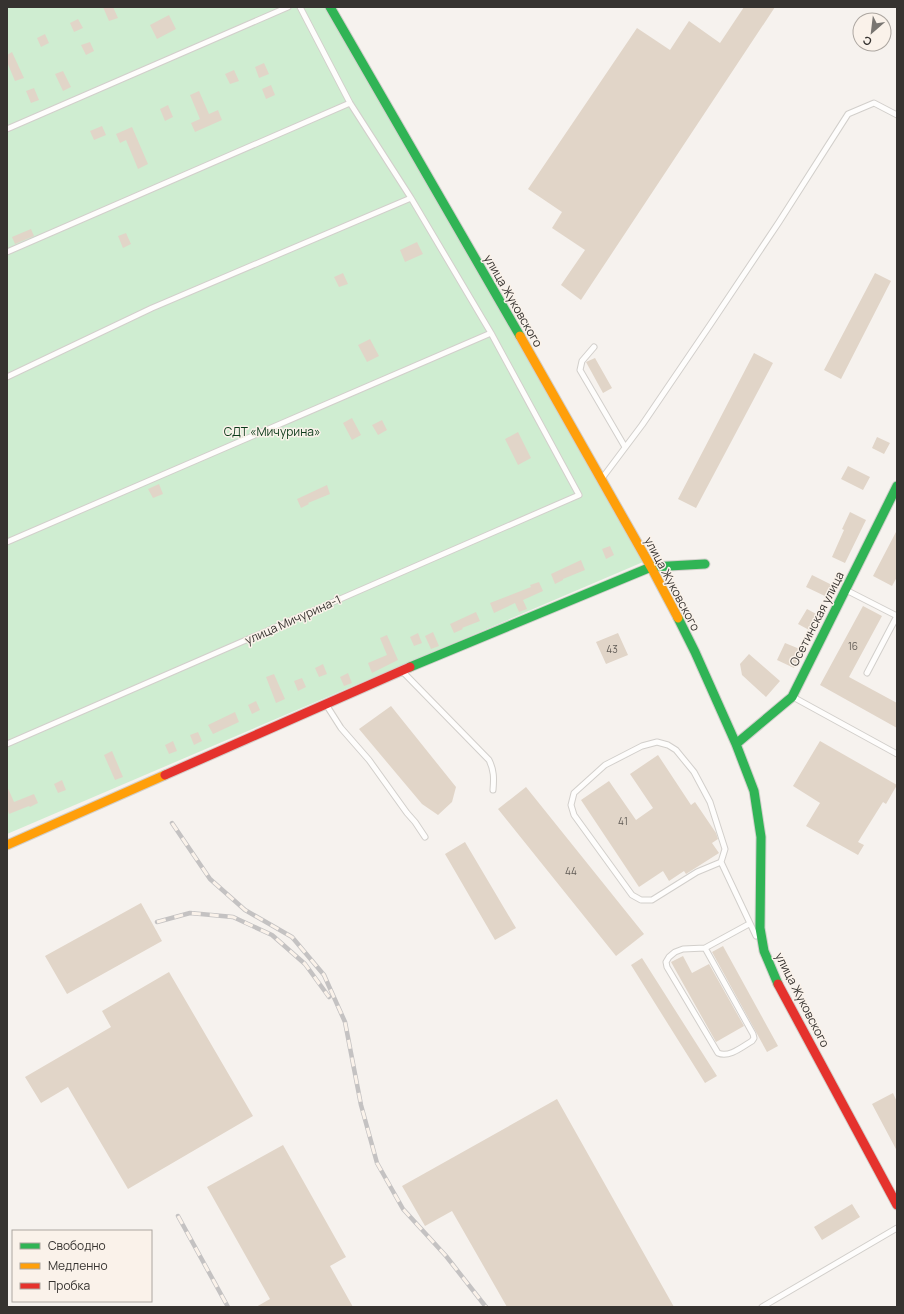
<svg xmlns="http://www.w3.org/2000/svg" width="904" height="1314" font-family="Manrope,sans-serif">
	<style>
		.green { fill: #cfedd1 }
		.building { fill: #e1d5c8 }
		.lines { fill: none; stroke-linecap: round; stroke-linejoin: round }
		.lane-casing { stroke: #d2cfcb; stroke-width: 7 }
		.fast-casing { stroke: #d2cfcb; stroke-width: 11 }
		.slow-casing { stroke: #d2cfcb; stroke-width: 11 }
		.jam-casing { stroke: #d2cfcb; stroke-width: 11 }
		.lane { stroke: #fefdfc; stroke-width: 5 }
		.fast { stroke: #30b455; stroke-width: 9 }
		.slow { stroke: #ff9f0a; stroke-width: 9 }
		.jam { stroke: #e5322d; stroke-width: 9 }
		.rail-casing { stroke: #c4c2c2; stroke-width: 4.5 }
		.rail { stroke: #faf2ea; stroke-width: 3; stroke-dasharray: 9; stroke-linecap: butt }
		.labels { text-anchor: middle; stroke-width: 3; stroke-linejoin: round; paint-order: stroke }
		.number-label { font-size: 10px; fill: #615c56 }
		.street-label { font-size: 12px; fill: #363330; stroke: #faf2ea }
		.park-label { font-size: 12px; fill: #0b3a19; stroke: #faf2ea }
	</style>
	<rect width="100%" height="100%" fill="#f6f2ee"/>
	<path class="green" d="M 7,7 L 328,7 L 643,562 L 7,834 Z"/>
	<path class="building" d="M 103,7 L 113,7 L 118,18 L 109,21 Z
		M 744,7 L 775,7 L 581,300 L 561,285 L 585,250 L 552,228 L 562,212 L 528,189 L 637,28 L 670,50 L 689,21 L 720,43 Z
		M 169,15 L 176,29 L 157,39 L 150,25 Z
		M 78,19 L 83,28 L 74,32 L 70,23 Z
		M 45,34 L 49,43 L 41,47 L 37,38 Z
		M 90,42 L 94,51 L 86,55 L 81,45 Z
		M 12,52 L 24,78 L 15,81 L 7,62 L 7,55 Z
		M 264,63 L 269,74 L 259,78 L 255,67 Z
		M 234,70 L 239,81 L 230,84 L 225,74 Z
		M 63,71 L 71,87 L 63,91 L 55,74 Z
		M 271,85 L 275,95 L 266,99 L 262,89 Z
		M 34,88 L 39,100 L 31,103 L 26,91 Z
		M 199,91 L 209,114 L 218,110 L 222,120 L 195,132 L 191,123 L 200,119 L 190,95 Z
		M 168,105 L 173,117 L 165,121 L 160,109 Z
		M 102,126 L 106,135 L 94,140 L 90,131 Z
		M 132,127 L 148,164 L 138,169 L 126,140 L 120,143 L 116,134 Z
		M 31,229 L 34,236 L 15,244 L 12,237 Z
		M 126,233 L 131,244 L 123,248 L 118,236 Z
		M 417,242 L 423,254 L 405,262 L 400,250 Z
		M 343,273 L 348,284 L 339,287 L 334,277 Z
		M 875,273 L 891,281 L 841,379 L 824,370 Z
		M 370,339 L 379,356 L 367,362 L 358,345 Z
		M 754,353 L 773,363 L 696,508 L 678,499 Z
		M 595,358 L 612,388 L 603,393 L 586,362 Z
		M 352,418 L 361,435 L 352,440 L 343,423 Z
		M 382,420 L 387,430 L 378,435 L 372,425 Z
		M 518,432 L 531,458 L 518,465 L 505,439 Z
		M 877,437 L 890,443 L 884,454 L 872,448 Z
		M 848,466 L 870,477 L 863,490 L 841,479 Z
		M 159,484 L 163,494 L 153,498 L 148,489 Z
		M 327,485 L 330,494 L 308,503 L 309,504 L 301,508 L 297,499 Z
		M 850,512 L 866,520 L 845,563 L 832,557 L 844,530 L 842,529 Z
		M 897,530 L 897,577 L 892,586 L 873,576 Z
		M 610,546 L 614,555 L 606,559 L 602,549 Z
		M 581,560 L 585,570 L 563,579 L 563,580 L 555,584 L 551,574 Z
		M 812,575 L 832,585 L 827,597 L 806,587 Z
		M 539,582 L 543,591 L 523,600 L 527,609 L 519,612 L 515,603 L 494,613 L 490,603 L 531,587 L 530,585 Z
		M 863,606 L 882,616 L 849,677 L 897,703 L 897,728 L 820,685 Z
		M 807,609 L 820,616 L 811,631 L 798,624 Z
		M 476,612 L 480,621 L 462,628 L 463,629 L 454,633 L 450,624 Z
		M 433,632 L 439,646 L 431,649 L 425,636 Z
		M 418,633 L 422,643 L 414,646 L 410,637 Z
		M 618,633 L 628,655 L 606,664 L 596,642 Z
		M 387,635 L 398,660 L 372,673 L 368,663 L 387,655 L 380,638 Z
		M 785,643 L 802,650 L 794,668 L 777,660 Z
		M 749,654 L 780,681 L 766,697 L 742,675 L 740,664 Z
		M 323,664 L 327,674 L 319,677 L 315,668 Z
		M 348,673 L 352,683 L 344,686 L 340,677 Z
		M 274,674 L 285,699 L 276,703 L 266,677 Z
		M 302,678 L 306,687 L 298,691 L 294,681 Z
		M 256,701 L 260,710 L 252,714 L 248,705 Z
		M 391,706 L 456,787 L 452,802 L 438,815 L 422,804 L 359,729 Z
		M 235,712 L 239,722 L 213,734 L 208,725 Z
		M 198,732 L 202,741 L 194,745 L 190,735 Z
		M 173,741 L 177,751 L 169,754 L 165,745 Z
		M 820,741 L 897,785 L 886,804 L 883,802 L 858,842 L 864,845 L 858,855 L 806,826 L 820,803 L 793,786 Z
		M 112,751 L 123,777 L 115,780 L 104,755 Z
		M 658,755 L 691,805 L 695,802 L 716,833 L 718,839 L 712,843 L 719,853 L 686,874 L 684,871 L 669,881 L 663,871 L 639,887 L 581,800 L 609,781 L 636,820 L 653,808 L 630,774 Z
		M 62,780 L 66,790 L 58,793 L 54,784 Z
		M 7,786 L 14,802 L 34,794 L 38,803 L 30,807 L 29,806 L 9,814 L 7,808 Z
		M 526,787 L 644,934 L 616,956 L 498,809 Z
		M 465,842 L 516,928 L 495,940 L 445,854 Z
		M 141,903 L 162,941 L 67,994 L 45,956 Z
		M 723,946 L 778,1046 L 767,1052 L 712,952 Z
		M 683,956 L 692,973 L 709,964 L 744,1026 L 716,1042 L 671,962 Z
		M 642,958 L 717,1076 L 705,1083 L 631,965 Z
		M 169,972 L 253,1116 L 128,1189 L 68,1087 L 41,1103 L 25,1077 L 111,1027 L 102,1011 Z
		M 893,1093 L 897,1102 L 897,1151 L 872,1104 Z
		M 557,1099 L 674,1307 L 507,1307 L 452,1211 L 425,1226 L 402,1186 Z
		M 283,1145 L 346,1257 L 330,1266 L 353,1307 L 256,1307 L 270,1299 L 207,1187 Z
		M 852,1204 L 860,1217 L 822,1240 L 814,1227 Z"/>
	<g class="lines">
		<defs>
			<path id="lane" d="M 7,129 L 288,7
				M 7,252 L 350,103
				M 594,347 L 582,361 L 580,370 L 625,447
				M 7,377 L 152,308 L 411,198
				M 603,477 L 642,425 L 710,325 L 779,222 L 848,114 L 874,103 L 897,115
				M 7,542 L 491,333
				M 846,590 L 897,616
				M 404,673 L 489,760 C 494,770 494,778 493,790
				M 867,673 L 897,616
				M 793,697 L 897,754
				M 327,706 L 341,728 L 369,760 L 407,813 L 415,822 L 425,837
				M 7,744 L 579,495 L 491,333 L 411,198 L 350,103 L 300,7
				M 721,862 L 697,872 L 652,900 L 641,900 L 632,895 L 574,815 L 571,805 L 574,793 L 605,765 L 642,746 L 657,742 L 668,745 L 676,750 L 694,772 L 710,802 L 725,849 L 721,862 L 756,936
				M 705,948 L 753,1034 L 754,1038 L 752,1041 C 742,1047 729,1058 718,1053 L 667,967 L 666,962 L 669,957 L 675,952 L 683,949 L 705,948 L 749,924
				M 762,1307 L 897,1228"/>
			<path id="fast" d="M 330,7 L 520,336
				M 678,618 L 695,652 L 736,744 L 754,791 L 761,837 L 760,928 L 764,951 L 778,984
				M 410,667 L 651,567 L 705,564
				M 736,744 L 792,697 L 897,486"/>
			<path id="slow" d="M 520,336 L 651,567 L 678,618
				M 7,845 L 165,775"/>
			<path id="jam" d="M 165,775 L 410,667
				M 778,984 L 897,1205"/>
		</defs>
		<use href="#lane" class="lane-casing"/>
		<use href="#fast" class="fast-casing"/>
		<use href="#slow" class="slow-casing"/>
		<use href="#jam" class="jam-casing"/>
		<use href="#lane" class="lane"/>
		<use href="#fast" class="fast"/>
		<use href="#slow" class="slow"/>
		<use href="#jam" class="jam"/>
		<defs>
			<path id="rail" d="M 172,823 L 210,879 L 245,910 L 292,937 L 324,975 L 345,1022 L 361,1105 L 377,1163 L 403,1209 L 446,1256 L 486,1307
				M 157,922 L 190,913 L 233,917 L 272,935 L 305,964 L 329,997
				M 178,1216 L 228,1307"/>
		</defs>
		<use href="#rail" class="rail-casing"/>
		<use href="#rail" class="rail"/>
	</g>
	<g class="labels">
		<g class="number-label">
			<text x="853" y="650">16</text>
			<text x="612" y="653">43</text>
			<text x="623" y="825">41</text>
			<text x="571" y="875">44</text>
		</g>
		<g class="street-label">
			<text transform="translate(513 301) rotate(60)" y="4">улица Жуковского</text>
			<text transform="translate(672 584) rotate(62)" y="4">улица Жуковского</text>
			<text transform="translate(817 619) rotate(-63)" y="4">Осетинская улица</text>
			<text transform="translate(293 620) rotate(-24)" y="4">улица Мичурина-1</text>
			<text transform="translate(802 1000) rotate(63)" y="4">улица Жуковского</text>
		</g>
		<g class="park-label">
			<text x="272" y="436">СДТ «Мичурина»</text>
		</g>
	</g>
	<rect width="904" height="1314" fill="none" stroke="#363330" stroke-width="16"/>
	<rect x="12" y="1230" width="140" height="72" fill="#faf2ea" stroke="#aca6a0"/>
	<rect x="20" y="1243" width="20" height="6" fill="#30b455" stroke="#aca6a0"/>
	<text x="48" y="1250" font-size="12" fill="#363330">Свободно</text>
	<rect x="20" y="1263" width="20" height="6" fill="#ff9f0a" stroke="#aca6a0"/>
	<text x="48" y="1270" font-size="12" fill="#363330">Медленно</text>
	<rect x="20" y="1283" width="20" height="6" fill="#e5322d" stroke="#aca6a0"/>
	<text x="48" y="1290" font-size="12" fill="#363330">Пробка</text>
	<g transform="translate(872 32) rotate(208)"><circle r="19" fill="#faf2ea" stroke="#aca6a0"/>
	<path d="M0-3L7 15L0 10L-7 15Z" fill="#797672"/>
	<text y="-6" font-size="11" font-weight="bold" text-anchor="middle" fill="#363330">С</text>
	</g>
</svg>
